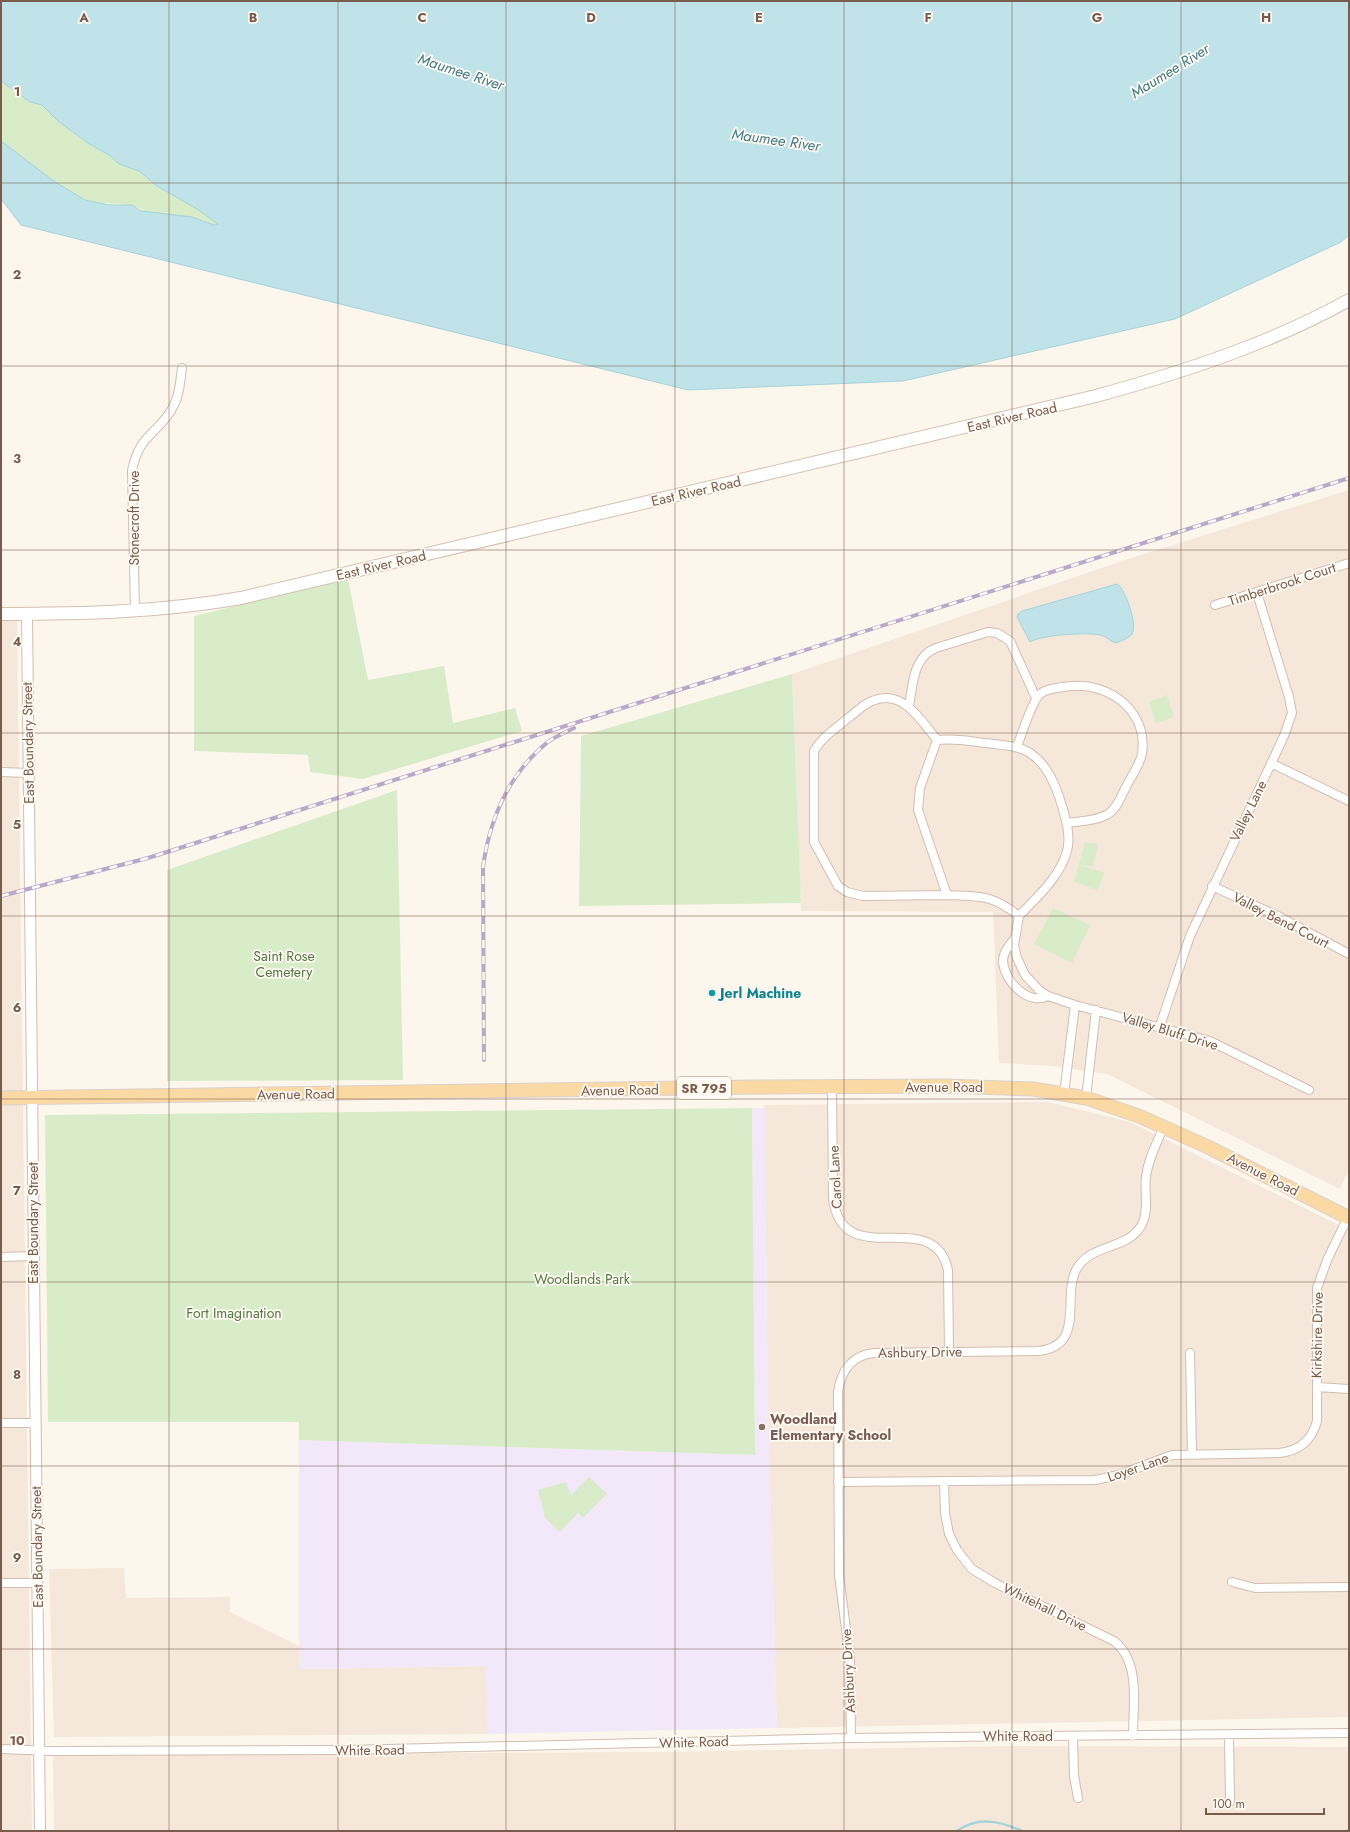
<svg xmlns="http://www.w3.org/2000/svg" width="1350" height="1832" font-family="Jost,sans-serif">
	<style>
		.residential { fill: #f5e8da }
		.education { fill: #f3e8fa }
		.green { fill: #d8ecc9 }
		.water { fill: #bfe3e8; stroke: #a5d3da }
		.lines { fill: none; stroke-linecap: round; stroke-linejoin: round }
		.stream { stroke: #a5d3da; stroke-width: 2.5 }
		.minor-casing { stroke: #d1beb0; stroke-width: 10 }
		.tertiary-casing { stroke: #d1beb0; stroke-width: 12 }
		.secondary-casing { stroke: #d6c0b0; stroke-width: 14 }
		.primary-casing { stroke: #dad1cd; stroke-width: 15 }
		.minor { stroke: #fff; stroke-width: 8 }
		.tertiary { stroke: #fff; stroke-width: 10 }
		.secondary { stroke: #fff; stroke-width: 12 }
		.primary { stroke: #fbd9a5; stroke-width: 13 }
		.rail-casing { stroke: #b9a8c9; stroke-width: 4 }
		.rail { stroke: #fffaf3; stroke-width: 2.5; stroke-dasharray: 8; stroke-linecap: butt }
		.grid { fill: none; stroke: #7a5c4d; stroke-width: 1; stroke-opacity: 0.55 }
		.culture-dot { fill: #0f9aa8; stroke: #fffaf3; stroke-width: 1.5 }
		.education-dot { fill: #8d6e63; stroke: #fffaf3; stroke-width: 1.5 }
		.labels { text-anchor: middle; stroke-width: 3.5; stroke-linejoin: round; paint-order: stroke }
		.shield { fill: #fffaf3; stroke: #a28b7f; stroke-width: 1 }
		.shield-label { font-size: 13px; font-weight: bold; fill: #7a5c4d }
		.street-label { font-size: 14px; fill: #7a5c4d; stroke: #fffaf3 }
		.park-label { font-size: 14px; fill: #537a41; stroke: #fffaf3 }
		.culture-label { font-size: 14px; font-weight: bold; fill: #0d838f; stroke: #fffaf3; text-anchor: start }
		.education-label { font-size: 14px; font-weight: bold; fill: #785e54; stroke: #fffaf3; text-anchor: start }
		.water-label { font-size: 15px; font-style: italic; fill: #437c86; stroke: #fffaf3 }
		.grid-label { font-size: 13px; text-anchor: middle; font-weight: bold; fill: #7a5c4d; stroke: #fffaf3; stroke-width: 3.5; stroke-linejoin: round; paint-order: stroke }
	</style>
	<rect width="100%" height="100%" fill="#fdf6ec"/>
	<path class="residential" d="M 1349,490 L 1349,1170 L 1340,1189 L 1107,1074 L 1053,1066 L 999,1063 L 993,912 L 801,911 L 792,674 L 1128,559 Z
		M 1,620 L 17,620 L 32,1831 L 1,1831 Z
		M 1048,1102 L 1130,1122 L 1349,1230 L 1349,1717 L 777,1728 L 768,1414 L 764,1105 Z
		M 124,1568 L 126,1598 L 230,1597 L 230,1612 L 299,1646 L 300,1669 L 486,1666 L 488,1734 L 54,1737 L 49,1569 Z
		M 1009,1746 L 1349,1747 L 1349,1831 L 54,1831 L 53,1755 L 664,1752 Z"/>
	<path class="education" d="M 752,1108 L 765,1108 L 768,1414 L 777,1728 L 488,1734 L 486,1666 L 299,1669 L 299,1440 L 755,1455 Z"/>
	<path class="green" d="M 1,81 L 30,102 L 42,105 L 73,133 L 86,142 L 109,155 L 119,164 L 139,171 L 157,186 L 197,209 L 218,224 L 214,225 C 193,217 173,217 151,213 C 143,212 137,206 129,205 C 114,203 100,205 86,200 C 55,189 27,161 1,141 Z
		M 348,579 L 368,680 L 444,666 L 453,723 L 515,708 L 522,731 L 363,779 L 310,772 L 308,755 L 194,751 L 194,616 Z
		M 792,674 L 801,903 L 579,906 L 581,736 Z
		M 1167,695 L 1174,717 L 1156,723 L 1149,702 Z
		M 397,790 L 403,1080 L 167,1081 L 167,870 Z
		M 1085,842 L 1098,844 L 1093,867 L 1080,865 L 1104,873 L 1098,890 L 1074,882 Z
		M 1053,908 L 1090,925 L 1072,963 L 1034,944 Z
		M 752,1108 L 755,1455 L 299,1440 L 299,1422 L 48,1422 L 45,1115 Z
		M 589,1477 L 607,1494 L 583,1518 L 578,1513 L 560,1532 L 545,1518 L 538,1490 L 566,1482 L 571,1495 Z"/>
	<path class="water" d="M 1,1 L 1349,1 L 1349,235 L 1341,242 L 1175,319 L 903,381 L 688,390 L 21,225 L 1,199 L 1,141 L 55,182 L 85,200 L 109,205 L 132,205 L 141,211 L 192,217 L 214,225 L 218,224 L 197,209 L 157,186 L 139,171 L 119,164 L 109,155 L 86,142 L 58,121 L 42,105 L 30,102 L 1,81 Z
		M 1117,584 C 1125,588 1138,625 1132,634 C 1129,638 1121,641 1116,643 C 1110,642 1107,636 1100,635 C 1087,632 1041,635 1030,642 L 1017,617 L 1018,614 L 1022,611 Z"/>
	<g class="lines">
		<path class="stream" d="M 957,1831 C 978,1816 1000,1821 1022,1831
			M 1346,1831 L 1349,1830"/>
		<defs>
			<path id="minor" d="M 1215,605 L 1349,563
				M 135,611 L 132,471 C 139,433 159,434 173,407 C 180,395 180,381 182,368
				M 909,706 C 913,684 913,657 936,648 L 988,632 L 997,633 L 1010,641 L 1036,698
				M 937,740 C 921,720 902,688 872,701 C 862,705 855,713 847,719 C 835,729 822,737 814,751 L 814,842 L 838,886 L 847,892 L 863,896 L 947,895
				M 1017,747 C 1021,736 1032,701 1040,694 C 1047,688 1062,687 1072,686 C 1111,683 1148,712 1142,754 C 1140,764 1131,777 1126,787 C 1121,796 1117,809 1108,814 C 1097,821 1079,821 1067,823
				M 1271,763 L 1349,801
				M 1,772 L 29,773
				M 1212,886 L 1278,916 L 1349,954
				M 1019,916 C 1037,897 1060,877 1067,851 C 1071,836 1066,820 1062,806 C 1055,782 1043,753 1015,747 C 1006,745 995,744 985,743 C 969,741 954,738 937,740 L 920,788 L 918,810 L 947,895 C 980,896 993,895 1019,916 L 1014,945 L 1017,958 L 1025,975 L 1039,990 L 1048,996 L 1075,1005 L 1210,1041 L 1309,1090
				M 1014,939 C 1009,946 1003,952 1003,961 C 1004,981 1028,1006 1048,996
				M 1160,1026 L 1190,936 L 1284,736 L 1292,713 L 1289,697 L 1257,593
				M 832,1087 L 833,1198 C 842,1275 933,1203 948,1270 L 949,1352
				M 1064,1094 L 1075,1005
				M 1086,1098 L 1096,1010
				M 1,1257 L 33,1256
				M 1190,1353 L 1192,1454
				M 1317,1387 L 1349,1389
				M 1,1423 L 35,1423
				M 944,1481 L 945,1513 L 949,1534 L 957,1550 L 972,1569 L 995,1583 L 1114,1641 C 1141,1662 1133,1705 1133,1736
				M 838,1482 L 1095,1480 L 1119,1475 L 1172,1455 L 1279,1453 C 1299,1451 1312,1440 1317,1421 L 1317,1288 L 1328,1258 L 1348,1217
				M 1232,1582 L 1255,1588 L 1349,1587
				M 1,1583 L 37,1583
				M 1073,1736 L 1074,1776 L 1078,1798
				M 1229,1736 L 1230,1802
				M 851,1738 L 850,1660 L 839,1575 L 838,1392 C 841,1371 852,1355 874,1353 L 1038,1351 C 1086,1346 1062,1298 1076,1270 C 1090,1242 1131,1251 1143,1222 C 1149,1208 1144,1192 1146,1177 C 1148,1159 1157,1143 1164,1126
				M 1,1749 L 52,1751 L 346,1750 L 851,1738 L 1349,1733"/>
			<path id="tertiary" d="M 27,614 L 40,1831"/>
			<path id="secondary" d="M 1,614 C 82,614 161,612 241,598 L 1096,396 C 1183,372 1270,344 1349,300"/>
			<path id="primary" d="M 1,1098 L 757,1087 L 945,1086 L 1033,1089 L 1086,1098 L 1139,1116 L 1208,1147 L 1349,1218"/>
		</defs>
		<use href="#minor" class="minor-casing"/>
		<use href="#tertiary" class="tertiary-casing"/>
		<use href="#secondary" class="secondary-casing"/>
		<use href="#primary" class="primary-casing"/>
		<use href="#minor" class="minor"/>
		<use href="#tertiary" class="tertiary"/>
		<use href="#secondary" class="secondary"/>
		<use href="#primary" class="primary"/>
		<defs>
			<path id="rail" d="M 1,896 L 148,858 L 1349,478
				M 484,1060 L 483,867 C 490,817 509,773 549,741 C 557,736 566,732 574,728"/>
		</defs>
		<use href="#rail" class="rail-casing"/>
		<use href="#rail" class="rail"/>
	</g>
	<path class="grid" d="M 169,1 L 169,1831M 338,1 L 338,1831M 506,1 L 506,1831M 675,1 L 675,1831M 844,1 L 844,1831M 1012,1 L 1012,1831M 1181,1 L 1181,1831M 1,183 L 1349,183M 1,366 L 1349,366M 1,550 L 1349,550M 1,733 L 1349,733M 1,916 L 1349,916M 1,1099 L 1349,1099M 1,1282 L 1349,1282M 1,1466 L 1349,1466M 1,1649 L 1349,1649"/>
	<circle class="culture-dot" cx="712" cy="993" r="4"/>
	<circle class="education-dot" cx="762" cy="1427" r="4"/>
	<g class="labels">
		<rect class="shield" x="677" y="1077" width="54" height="22" rx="3"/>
		<g class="shield-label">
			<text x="704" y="1093">SR 795</text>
		</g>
		<g class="street-label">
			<text transform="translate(1012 417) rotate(-13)" y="5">East River Road</text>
			<text transform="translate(696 491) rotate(-13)" y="5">East River Road</text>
			<text transform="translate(134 518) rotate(-90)" y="5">Stonecroft Drive</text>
			<text transform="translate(381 565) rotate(-13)" y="5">East River Road</text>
			<text transform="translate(1282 584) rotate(-18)" y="5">Timberbrook Court</text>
			<text transform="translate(28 743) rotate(-91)" y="5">East Boundary Street</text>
			<text transform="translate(1248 811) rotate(-64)" y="5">Valley Lane</text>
			<text transform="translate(1281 920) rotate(27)" y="5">Valley Bend Court</text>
			<text transform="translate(1170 1031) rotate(17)" y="5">Valley Bluff Drive</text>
			<text x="944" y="1092">Avenue Road</text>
			<text transform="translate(620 1090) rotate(-1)" y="5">Avenue Road</text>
			<text transform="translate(296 1094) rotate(-1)" y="5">Avenue Road</text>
			<text transform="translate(1263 1174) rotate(27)" y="5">Avenue Road</text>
			<text transform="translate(835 1177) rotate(-93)" y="5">Carol Lane</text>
			<text transform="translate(33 1223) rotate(-90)" y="5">East Boundary Street</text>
			<text transform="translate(1317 1335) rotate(-89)" y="5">Kirkshire Drive</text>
			<text transform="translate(920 1352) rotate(-1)" y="5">Ashbury Drive</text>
			<text transform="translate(1138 1467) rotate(-19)" y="5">Loyer Lane</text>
			<text transform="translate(37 1547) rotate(-91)" y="5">East Boundary Street</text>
			<text transform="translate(1045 1607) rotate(26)" y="5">Whitehall Drive</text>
			<text transform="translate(848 1671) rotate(-93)" y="5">Ashbury Drive</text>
			<text x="1018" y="1741">White Road</text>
			<text transform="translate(694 1742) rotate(-2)" y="5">White Road</text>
			<text transform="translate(370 1750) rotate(-1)" y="5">White Road</text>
		</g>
		<g class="park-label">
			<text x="284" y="961">Saint Rose<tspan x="284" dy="16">Cemetery</tspan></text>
			<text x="582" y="1284">Woodlands Park</text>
			<text x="234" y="1318">Fort Imagination</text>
		</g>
		<g class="culture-label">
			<text x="720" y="998">Jerl Machine</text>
		</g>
		<g class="education-label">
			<text x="770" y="1424">Woodland<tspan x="770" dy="16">Elementary School</tspan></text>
		</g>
		<g class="water-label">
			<text transform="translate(1170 71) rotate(-32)" y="5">Maumee River</text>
			<text transform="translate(461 72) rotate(18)" y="5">Maumee River</text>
			<text transform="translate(776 140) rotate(8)" y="5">Maumee River</text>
		</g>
	</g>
	<g class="grid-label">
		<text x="84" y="22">A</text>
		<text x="253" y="22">B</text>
		<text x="422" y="22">C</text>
		<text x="591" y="22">D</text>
		<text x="759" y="22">E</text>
		<text x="928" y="22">F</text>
		<text x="1097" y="22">G</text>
		<text x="1266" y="22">H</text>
		<text x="17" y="96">1</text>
		<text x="17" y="279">2</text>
		<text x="17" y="463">3</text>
		<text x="17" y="646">4</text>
		<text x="17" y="829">5</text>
		<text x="17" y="1012">6</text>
		<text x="17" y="1195">7</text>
		<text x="17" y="1379">8</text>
		<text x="17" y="1562">9</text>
		<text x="17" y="1745">10</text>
	</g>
	<rect width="1350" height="1832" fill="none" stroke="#7a5c4d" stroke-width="4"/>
	<path d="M1206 1808v6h118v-6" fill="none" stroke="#7a5c4d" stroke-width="2"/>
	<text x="1212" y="1808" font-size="12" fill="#7a5c4d" stroke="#fffaf3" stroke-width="3" paint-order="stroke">100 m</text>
</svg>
